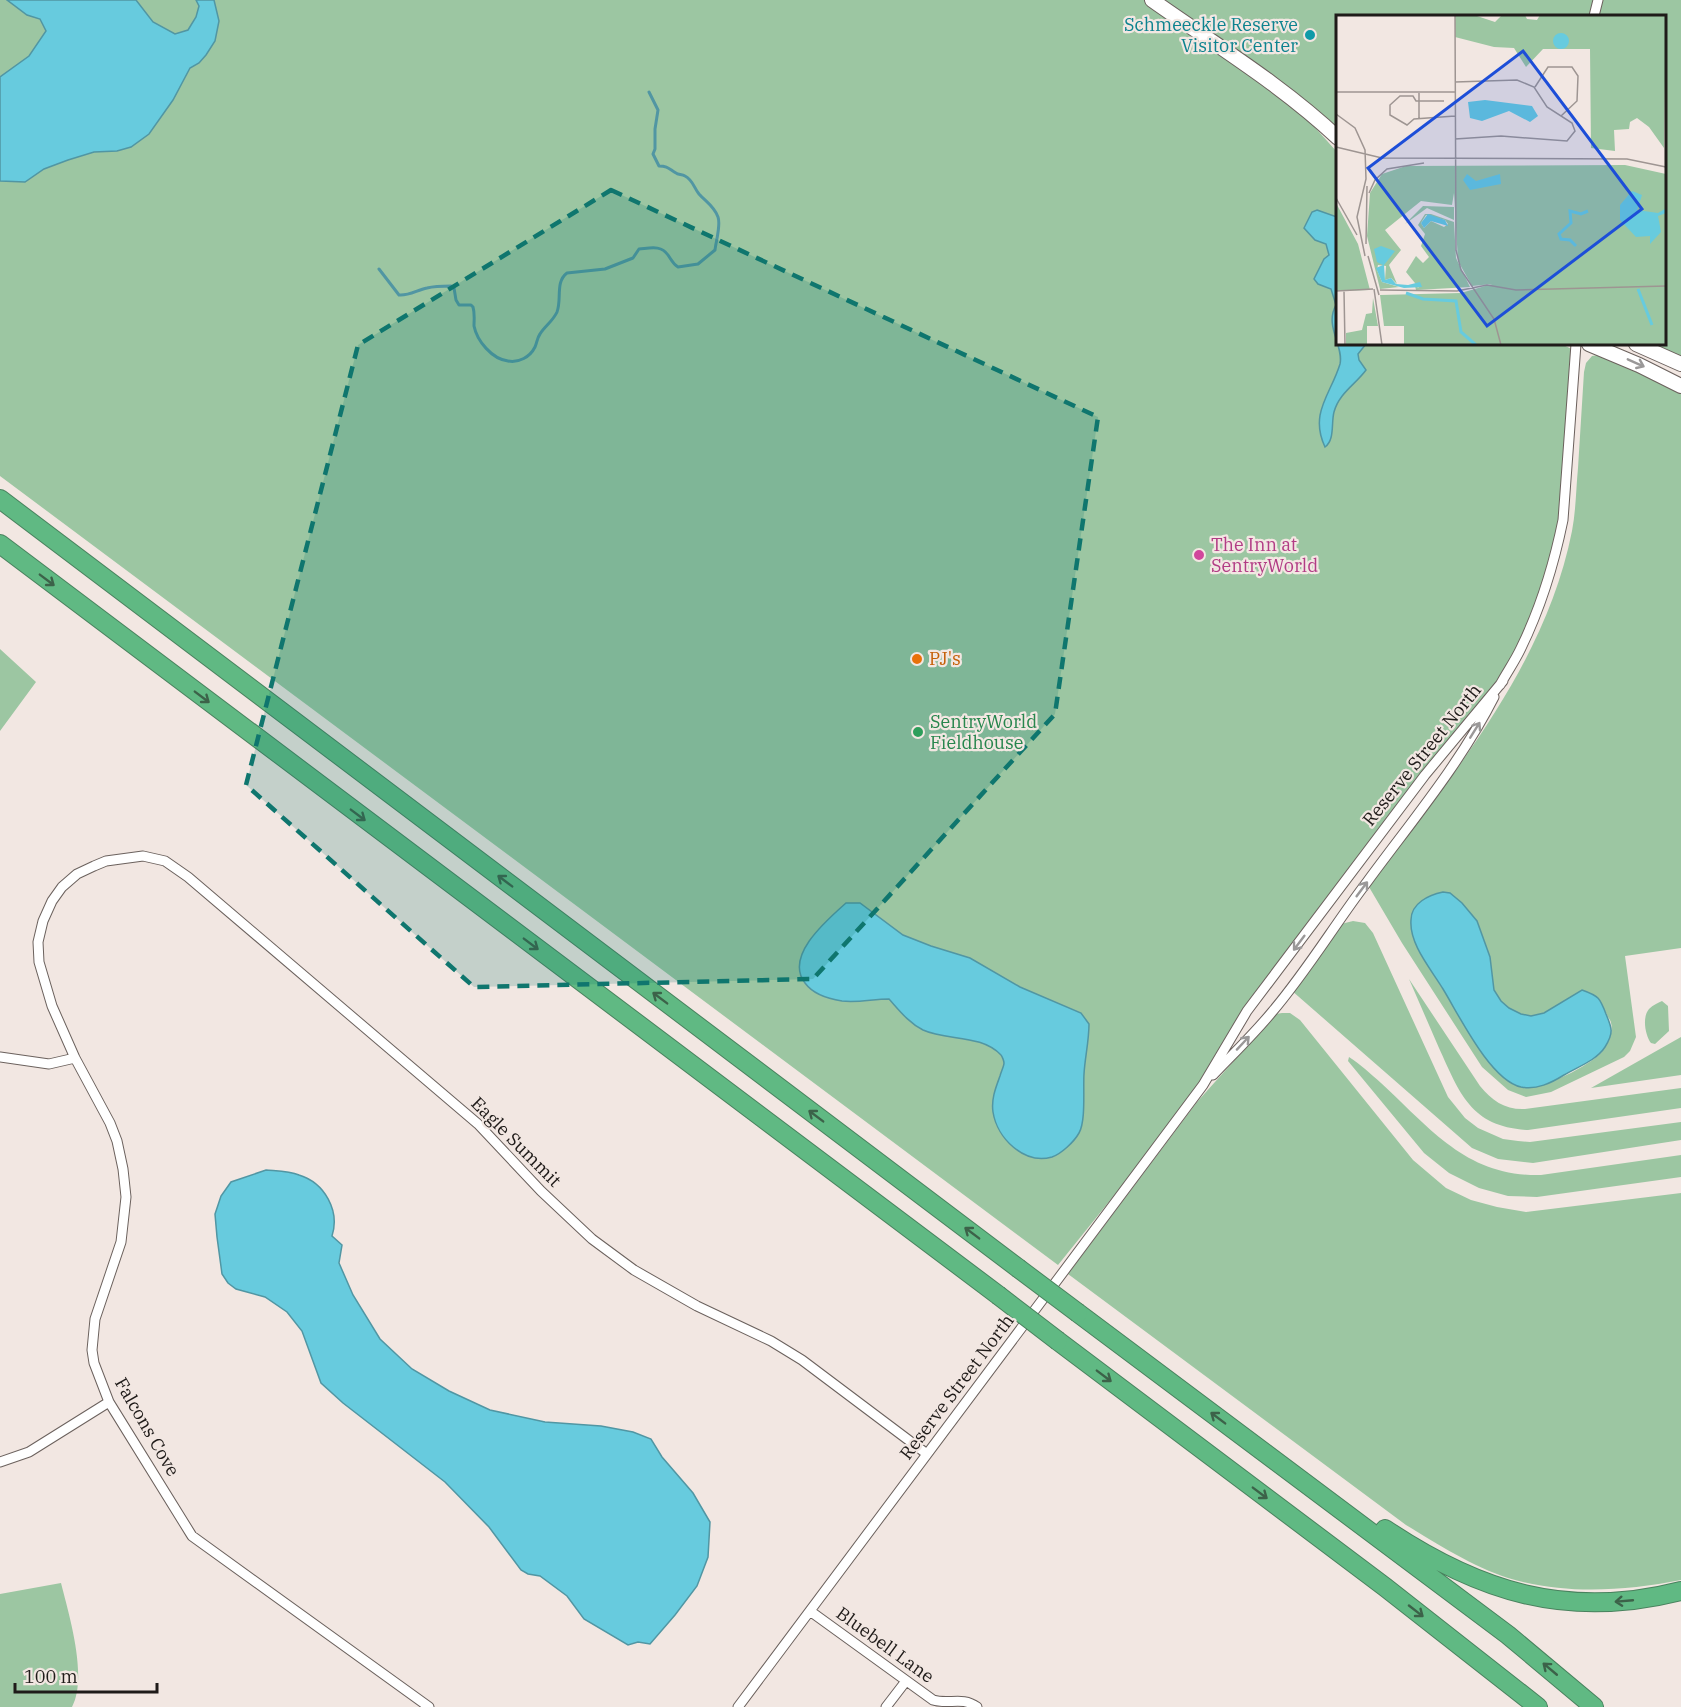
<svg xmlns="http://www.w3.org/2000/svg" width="1681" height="1707" font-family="'IBM Plex Serif',serif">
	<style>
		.green { fill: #9cc6a2; fill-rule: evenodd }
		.water { fill: #67cbde; stroke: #5196a3; stroke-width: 1.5 }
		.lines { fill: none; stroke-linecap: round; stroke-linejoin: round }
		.stream { stroke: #5196a3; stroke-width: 3 }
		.street-casing { stroke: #6b615d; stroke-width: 11 }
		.secondary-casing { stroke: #6b615d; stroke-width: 16 }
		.highway-casing { stroke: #49825e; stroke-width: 20 }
		.street { stroke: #fff; stroke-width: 9 }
		.secondary { stroke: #fff; stroke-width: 14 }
		.highway { stroke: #60b983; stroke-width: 18 }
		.highway-bridge-casing { stroke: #49825e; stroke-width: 20; stroke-linecap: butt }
		.highway-bridge { stroke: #60b983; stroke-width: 18 }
		.oneway { stroke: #9a9898 }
		.oneway2 { stroke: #3c6249 }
		.marked { fill: #0f766e; fill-opacity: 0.2; stroke: #0f766e; stroke-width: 4.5; stroke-dasharray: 12 8; stroke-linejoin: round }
		.culture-dot { fill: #0f9aa8; stroke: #f2e7e2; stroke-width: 2 }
		.hotel-dot { fill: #d1479c; stroke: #f2e7e2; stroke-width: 2 }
		.food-dot { fill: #e8710a; stroke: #f2e7e2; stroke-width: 2 }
		.leisure-dot { fill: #2e9e5b; stroke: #f2e7e2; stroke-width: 2 }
		.labels { text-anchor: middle; stroke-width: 4.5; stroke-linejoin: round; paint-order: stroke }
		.culture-label { font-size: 18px; fill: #0d838f; stroke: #f2e7e2; text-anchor: end }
		.hotel-label { font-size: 18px; fill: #b23c85; stroke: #f2e7e2; text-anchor: start }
		.food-label { font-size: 18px; fill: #c56008; stroke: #f2e7e2; text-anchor: start }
		.leisure-label { font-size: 18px; fill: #27864d; stroke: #f2e7e2; text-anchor: start }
		.street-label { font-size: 18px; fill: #1f1b19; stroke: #f2e7e2 }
		.inset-river { fill: none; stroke: #67cbde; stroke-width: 3 }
		.inset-road { fill: none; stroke: #9e9592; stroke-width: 1.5 }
		.view { fill: #1d4ed8; fill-opacity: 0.15; stroke: #1d4ed8; stroke-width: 3 }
		.inset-edge { fill: none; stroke: #1f1b19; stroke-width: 3 }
	</style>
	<rect width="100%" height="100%" fill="#f2e7e2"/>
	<path class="green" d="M 0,0 L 1681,0 L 1681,364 L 1632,344 L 1664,344 L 1664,16 L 1338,16 L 1337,139 L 1303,114 L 1337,152 L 1338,344 L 1561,344 L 1576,351 L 1563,519 L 1551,572 L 1503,681 L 1272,979 L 1203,1085 L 1058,1265 L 0,476 Z
		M 1599,355 L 1658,379 L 1681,393 L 1681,948 L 1625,956 L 1636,1037 L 1630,1051 L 1624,1057 L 1551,1092 L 1526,1097 L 1508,1090 L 1482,1067 L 1402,943 L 1369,887 C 1449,778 1545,668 1572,531 C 1576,510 1576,489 1578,468 C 1580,436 1582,404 1584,372 L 1586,363 L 1592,356 ZM 1462,903 L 1477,921 L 1490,957 L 1494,990 L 1501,1001 L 1509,1008 L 1520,1014 L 1531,1016 L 1544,1013 L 1582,991 C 1600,996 1599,999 1607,1015 C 1608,1018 1611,1020 1611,1023 C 1614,1032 1607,1046 1601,1053 C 1587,1067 1540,1091 1521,1087 C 1509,1084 1500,1074 1491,1065 L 1423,958 L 1414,936 L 1411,919 Z
		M 0,649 L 36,682 L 0,731 Z
		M 1353,921 L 1365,923 L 1373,933 L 1448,1097 L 1465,1118 L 1478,1128 L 1503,1139 L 1518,1141 L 1530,1142 L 1681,1122 L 1681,1140 L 1533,1163 L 1498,1159 L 1472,1148 L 1291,990 L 1341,924 Z
		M 1409,979 L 1480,1086 C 1492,1101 1506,1110 1525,1109 L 1681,1088 L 1681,1108 L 1528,1130 C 1471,1127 1460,1094 1439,1048 C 1429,1025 1419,1002 1409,979 Z
		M 1662,1001 L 1668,1006 L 1669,1031 L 1655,1044 L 1651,1043 C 1645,1035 1642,1017 1649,1009 C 1653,1005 1658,1003 1662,1001 Z
		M 1282,1013 L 1290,1013 L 1300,1020 L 1413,1160 L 1446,1188 L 1471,1200 L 1497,1207 L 1526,1212 L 1681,1193 L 1681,1580 C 1624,1591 1565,1595 1508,1578 C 1474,1567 1437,1544 1406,1525 L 1068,1274 L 1197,1102 L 1276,1014 Z
		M 1681,1037 L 1681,1075 L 1591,1088 Z
		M 1349,1057 C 1360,1064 1371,1074 1381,1083 C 1431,1129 1467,1177 1541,1175 L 1681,1155 L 1681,1177 L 1537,1197 L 1508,1196 L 1479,1188 L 1449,1173 L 1424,1153 L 1348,1061 Z
		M 61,1583 C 69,1615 88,1677 72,1707 L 0,1707 L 0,1594 Z"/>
	<path class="water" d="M 7,0 L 136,0 L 153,22 L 175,34 L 188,30 L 196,17 L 199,6 L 196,0 L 214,0 L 219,21 L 215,41 L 206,55 L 199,63 L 190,68 L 173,100 L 149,134 L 131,147 L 117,151 L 94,152 L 68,160 L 44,169 L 25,182 L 0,181 L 0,77 L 29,56 L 46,31 L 40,19 L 27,15 Z
		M 1317,210 L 1337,217 L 1338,344 L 1366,344 L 1358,354 L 1359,360 L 1366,370 C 1356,384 1339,393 1334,412 C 1331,423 1335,440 1325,447 C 1309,413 1331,394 1340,364 C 1344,346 1324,326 1336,305 L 1331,289 L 1318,284 L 1314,279 L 1324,259 L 1329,255 L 1326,244 L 1315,240 L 1304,228 L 1312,212 Z
		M 1443,892 L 1450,893 L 1462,903 L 1477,921 L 1490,957 L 1494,990 L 1501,1001 L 1509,1008 L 1521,1014 L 1531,1016 L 1544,1013 L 1582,990 C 1599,996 1600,998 1606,1014 C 1612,1028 1614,1033 1605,1047 C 1596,1061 1577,1067 1564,1075 C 1551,1083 1537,1090 1521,1087 C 1490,1080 1459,1015 1443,989 C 1431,969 1409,944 1411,920 C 1411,903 1429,895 1443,892 Z
		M 846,903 L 860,903 L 903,935 L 931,946 L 970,958 L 1020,987 L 1081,1013 L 1089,1024 C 1089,1041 1085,1057 1084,1074 C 1083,1089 1086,1121 1079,1133 C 1074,1142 1061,1154 1052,1157 C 1024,1165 997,1138 993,1112 C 991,1099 996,1087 1000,1076 C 1001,1072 1004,1066 1004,1063 C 1004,1061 1002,1056 1001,1055 C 981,1034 947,1041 923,1030 C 909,1023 899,1010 889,999 C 873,999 858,1003 842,1001 C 829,999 813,994 805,983 C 784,956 827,920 846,903 Z
		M 266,1170 C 276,1171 289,1171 299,1175 C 325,1183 340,1211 332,1236 L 342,1245 L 339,1263 L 353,1295 L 380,1339 L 412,1369 L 449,1391 L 490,1410 L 545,1422 L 601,1426 L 633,1432 L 651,1439 L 662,1457 L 693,1493 L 710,1522 L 708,1557 L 697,1586 L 675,1615 L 650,1644 L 638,1642 L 628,1645 L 584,1619 L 567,1596 L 540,1576 L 528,1574 L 521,1570 L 489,1527 L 445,1482 L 343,1403 L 321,1383 L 302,1331 L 287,1312 L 265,1297 L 236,1289 L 228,1283 L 222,1274 L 217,1237 L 215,1214 L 221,1196 L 231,1182 Z"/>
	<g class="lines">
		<path class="stream" d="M 379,269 L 399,295 C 409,296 417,290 427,288 C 435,286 443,286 451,286 L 454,288 L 456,300 L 459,305 L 471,305 L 473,307 C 475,314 474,319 474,326 C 477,341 492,359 508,361 C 519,363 530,357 535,347 C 537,343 537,338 540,334 C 545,326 553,321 557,312 C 562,299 555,282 567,273 L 605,269 L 633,258 L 639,249 C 651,248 661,245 668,255 C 672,261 673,264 678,267 L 698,264 L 715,250 C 716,241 721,225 718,217 C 714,206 706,202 699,194 C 694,188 693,180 685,176 C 682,174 678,175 676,173 C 669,169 668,166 659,166 L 653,154 L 655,149 L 655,129 L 658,110 L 649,92"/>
		<defs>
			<path id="street" d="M 1594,16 L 1598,0
				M 1500,685 C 1507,672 1515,661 1521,648 C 1541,607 1554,564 1563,520 L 1576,344
				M 0,1057 L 49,1064 L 75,1058
				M 1213,1075 C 1233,1054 1254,1034 1272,1012 C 1307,971 1335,924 1367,882 C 1411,822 1460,764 1494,697
				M 0,1462 L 29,1452 L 109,1402
				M 810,1611 L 933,1700 C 949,1705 962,1696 977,1707
				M 429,1707 L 192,1536 L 109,1402 L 94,1363 L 92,1350 L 95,1319 L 121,1242 L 126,1197 L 123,1169 L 117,1141 L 110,1123 L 75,1058 L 52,1006 L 39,962 L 38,942 L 43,921 L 52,901 L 62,887 L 77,874 L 94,866 L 106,861 L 143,856 L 165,861 L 188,877 L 478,1124 L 541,1191 L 592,1239 L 634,1270 L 697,1306 L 771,1341 L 802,1360 L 927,1454
				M 738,1707 L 1203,1085 L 1247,1011 L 1425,775 L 1503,681
				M 886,1707 L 906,1681"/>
			<path id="secondary" d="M 1152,0 C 1214,44 1282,85 1338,138
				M 1589,344 L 1639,365 L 1681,386
				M 1636,344 L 1681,364"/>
			<path id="highway" d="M 0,499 L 1018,1268
				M 0,544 L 998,1295
				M 1078,1313 L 1508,1635 L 1594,1707
				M 1058,1341 L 1385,1587 L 1538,1707
				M 1385,1529 C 1479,1592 1568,1620 1681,1591"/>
		</defs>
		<use href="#street" class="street-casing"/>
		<use href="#secondary" class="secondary-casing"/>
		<use href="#highway" class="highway-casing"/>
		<use href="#street" class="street"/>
		<use href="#secondary" class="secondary"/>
		<use href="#highway" class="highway"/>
		<defs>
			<path id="highway-bridge" d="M 1018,1268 L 1078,1313
				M 998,1295 L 1058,1341"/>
		</defs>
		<use href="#highway-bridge" class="highway-bridge-casing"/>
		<use href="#highway-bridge" class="highway-bridge"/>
	</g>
	<defs><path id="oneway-shaft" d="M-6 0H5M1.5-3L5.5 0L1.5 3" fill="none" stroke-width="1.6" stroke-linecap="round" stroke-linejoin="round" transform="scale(1.5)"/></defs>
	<g class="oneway">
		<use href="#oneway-shaft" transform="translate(1636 363) rotate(24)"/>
		<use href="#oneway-shaft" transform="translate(1475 730) rotate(-58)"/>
		<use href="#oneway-shaft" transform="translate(1362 889) rotate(-53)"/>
		<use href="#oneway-shaft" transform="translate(1299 943) rotate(127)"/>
		<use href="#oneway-shaft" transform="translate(1243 1043) rotate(-47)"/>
	</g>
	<g class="oneway2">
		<use href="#oneway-shaft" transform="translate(47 580) rotate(37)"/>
		<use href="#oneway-shaft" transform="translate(202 697) rotate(37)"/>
		<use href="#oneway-shaft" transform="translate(358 815) rotate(37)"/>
		<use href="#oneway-shaft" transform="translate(505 881) rotate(-143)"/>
		<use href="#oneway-shaft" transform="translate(531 944) rotate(37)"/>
		<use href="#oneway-shaft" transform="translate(660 998) rotate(-143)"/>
		<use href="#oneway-shaft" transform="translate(816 1116) rotate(-143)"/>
		<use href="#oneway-shaft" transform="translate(972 1233) rotate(-143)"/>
		<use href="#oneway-shaft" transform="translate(1104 1376) rotate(37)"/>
		<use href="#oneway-shaft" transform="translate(1218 1418) rotate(-143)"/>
		<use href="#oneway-shaft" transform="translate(1260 1493) rotate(37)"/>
		<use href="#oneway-shaft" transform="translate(1624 1601) rotate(175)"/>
		<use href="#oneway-shaft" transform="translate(1416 1611) rotate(38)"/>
		<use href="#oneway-shaft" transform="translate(1550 1669) rotate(-140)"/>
	</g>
	<path class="marked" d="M 611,190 L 1098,417 L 1055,714 L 813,979 L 474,987 L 246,785 L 358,345 Z"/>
	<circle class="culture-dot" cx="1310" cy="35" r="6"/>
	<circle class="hotel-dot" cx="1199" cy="555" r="6"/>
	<circle class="food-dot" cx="917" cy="659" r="6"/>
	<circle class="leisure-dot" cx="918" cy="732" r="6"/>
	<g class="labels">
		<g class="culture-label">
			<text x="1298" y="31">Schmeeckle Reserve<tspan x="1298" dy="21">Visitor Center</tspan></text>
		</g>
		<g class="hotel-label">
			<text x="1211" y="551">The Inn at<tspan x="1211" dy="21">SentryWorld</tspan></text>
		</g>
		<g class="food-label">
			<text x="929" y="665">PJ's</text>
		</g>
		<g class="leisure-label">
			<text x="930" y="728">SentryWorld<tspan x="930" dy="21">Fieldhouse</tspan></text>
		</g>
		<g class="street-label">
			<text transform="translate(1422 755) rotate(-51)" y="6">Reserve Street North</text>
			<text transform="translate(516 1142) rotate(45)" y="6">Eagle Summit</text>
			<text transform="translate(957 1387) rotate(-53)" y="6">Reserve Street North</text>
			<text transform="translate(147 1427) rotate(60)" y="6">Falcons Cove</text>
			<text transform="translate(885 1645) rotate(36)" y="6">Bluebell Lane</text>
		</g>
	</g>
	<g transform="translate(1336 15)">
		<rect width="330" height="330" fill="#f2e7e2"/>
		<path d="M 119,0 L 138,0 L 159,7 L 166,0 L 189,0 L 191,4 L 201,5 L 204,0 L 330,0 L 328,133 L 313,112 L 301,103 L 294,107 L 293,114 L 278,115 L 279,136 L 255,133 L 254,34 L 207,34 L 190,52 L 178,33 L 158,32 L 119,22 ZM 289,150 L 330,159 L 330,330 L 68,330 L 68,311 L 48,311 L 44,280 L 125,278 L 156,269 L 136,271 L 122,246 L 118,178 L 116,190 L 85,186 L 49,215 L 65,235 L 53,250 L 61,269 L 55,263 L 49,265 L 50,251 L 42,250 L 41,255 L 46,267 L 63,272 L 44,274 L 31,221 L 34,178 L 46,159 L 70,151 ZM 0,188 L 22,229 L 34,275 L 0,276 ZM 87,191 L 118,192 L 118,205 L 91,193 L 69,209 ZM 95,199 L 118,207 L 120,243 L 134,272 L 80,275 L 79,271 L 83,273 L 70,257 L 80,241 L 87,248 L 93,242 L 85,231 L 89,219 L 82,210 L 89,199 ZM 90,200 L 109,205 L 112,209 L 108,212 L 95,206 L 88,213 L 85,208 ZM 37,283 L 42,311 L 31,311 L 31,330 L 10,330 L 10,318 L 26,315 L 30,299 L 36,298 Z" fill="#9cc6a2" fill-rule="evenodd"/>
		<path d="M217 26a8 8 0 1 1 16 0a8 8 0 1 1-16 0ZM 149,85 L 196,91 L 202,101 L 194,107 L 173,96 L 146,106 L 134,103 L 132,87 ZM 131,159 L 140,166 L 164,159 L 165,169 L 134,175 L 127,165 ZM 296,176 L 306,180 L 301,195 L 322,198 L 329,194 L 330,184 L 330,198 L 322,201 L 325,217 L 314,229 L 314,221 L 300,222 L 284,205 L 284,190 ZM 92,199 L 109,205 L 112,211 L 95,206 L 88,213 L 85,208 ZM 45,231 L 59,236 L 48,250 L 49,265 L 55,263 L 60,269 L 72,270 L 84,267 L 86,272 L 68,273 L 46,267 L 40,253 L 47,250 L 41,247 L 38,234 Z" fill="#67cbde"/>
		<path class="inset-river" d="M 240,231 L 234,225 L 225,224 L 223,219 L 235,208 L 234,196 L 245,199 L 252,196M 302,274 L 316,310M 70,278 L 87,284 L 120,286 L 125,317 L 140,330"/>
		<path class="inset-road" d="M 119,0 L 120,236M 199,72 L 212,52 L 236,52 L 242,61 L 241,86 L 225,101M 0,77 L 119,77M 83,78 L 83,104M 108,86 L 80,86 L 77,81 L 64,81 L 54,90 L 54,100 L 71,110 L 78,104 L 119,101M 0,99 L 19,113 L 29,135 L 30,164 L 21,202 L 29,241M 119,124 L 165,121 L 231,126 L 239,116 L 236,108 L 211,92 L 198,72 L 181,65 L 119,67M 0,132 L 46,143 L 291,144 L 330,152M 33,178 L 39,165 L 51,154 L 88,148M 0,183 L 21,220M 30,229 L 31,171M 120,235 L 125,255 L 158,304 L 165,330M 32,241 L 43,280M 38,274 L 46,330M 44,275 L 121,276 L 151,270 L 180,275 L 330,271M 0,276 L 37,274M 8,276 L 9,330"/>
		<path class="view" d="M 187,36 L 306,194 L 151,311 L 32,153 Z"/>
		<rect width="330" height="330" class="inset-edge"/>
	</g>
	<path d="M15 1683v9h142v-9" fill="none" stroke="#1f1b19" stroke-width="3"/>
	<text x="24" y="1683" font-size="18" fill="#1f1b19" stroke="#f2e7e2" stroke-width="4.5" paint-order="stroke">100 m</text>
</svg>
